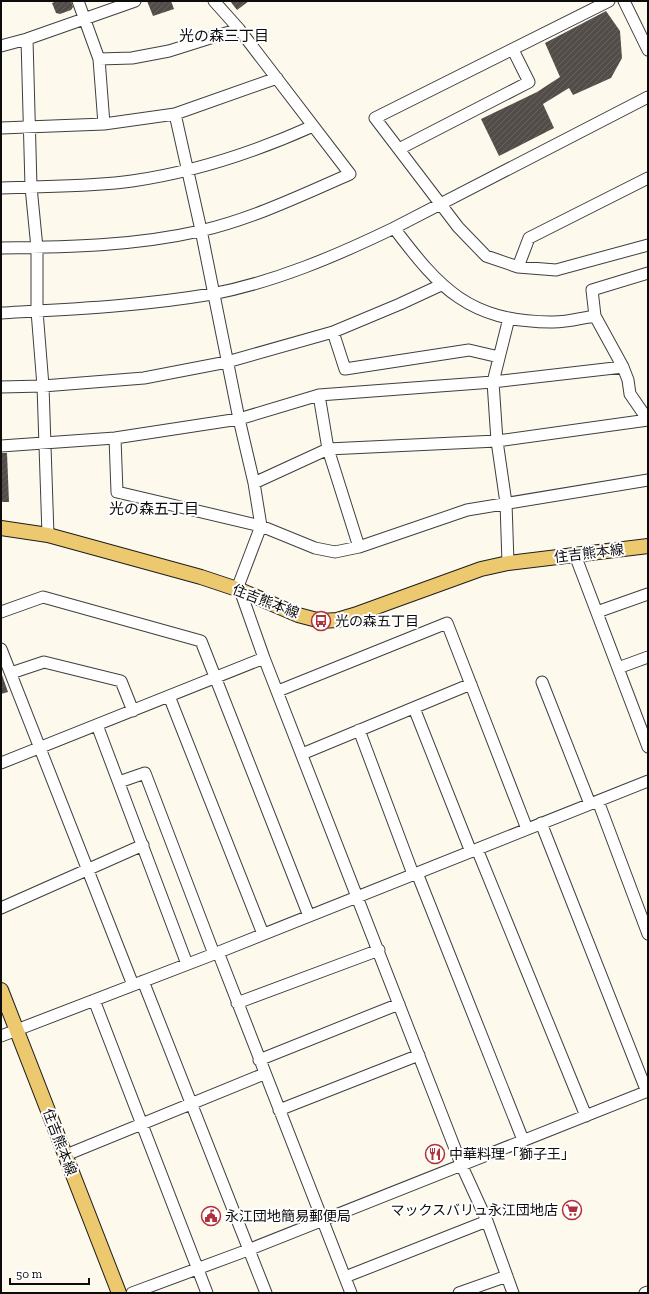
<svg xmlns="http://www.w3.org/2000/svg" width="649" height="1294" font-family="'Zilla Slab','Noto Sans JP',serif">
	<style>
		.building { fill: url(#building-hatch) }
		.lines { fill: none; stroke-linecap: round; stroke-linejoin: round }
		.minor-casing { stroke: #3f3f3f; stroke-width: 13 }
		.major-casing { stroke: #1d1d1d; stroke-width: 16 }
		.minor { stroke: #fff; stroke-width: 11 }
		.major { stroke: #ecc86e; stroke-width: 14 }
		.labels { text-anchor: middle; stroke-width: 4; stroke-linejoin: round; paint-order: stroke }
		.street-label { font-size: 14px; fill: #0c0c0c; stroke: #fff }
		.poi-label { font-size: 14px; fill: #0c0c0c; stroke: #fff; text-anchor: start }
		.neighbourhood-label { font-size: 15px; fill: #0c0c0c; stroke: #fff }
	</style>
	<defs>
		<pattern id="building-hatch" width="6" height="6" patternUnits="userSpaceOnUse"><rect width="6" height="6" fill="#534d49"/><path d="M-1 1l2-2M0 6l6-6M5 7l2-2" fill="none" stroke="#67625f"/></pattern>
	</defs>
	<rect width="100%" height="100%" fill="#fdf9ec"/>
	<path class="building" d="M 57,1 L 71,1 L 73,7 L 71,10 L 60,14 L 56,13 L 52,3 Z
		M 147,1 L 171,1 L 174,9 L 153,16 Z
		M 230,1 L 249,1 L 237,10 Z
		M 606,11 L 620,31 L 622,58 L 611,78 L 573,95 L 569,88 L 543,104 L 554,128 L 499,156 L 481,119 L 537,92 L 560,77 L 545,43 Z
		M 1,453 L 7,453 L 9,502 L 1,502 Z
		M 1,672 L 8,692 L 1,694 Z"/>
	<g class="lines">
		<defs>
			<path id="minor" d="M 78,1 L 99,59 L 104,124
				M 609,1 L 375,118 L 458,227 L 486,256 L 518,267 L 556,270 L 648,245
				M 624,1 L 648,50
				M 27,39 L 31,187 L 37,248 L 37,311 L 43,386 L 48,535
				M 1,46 L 27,39 L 135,1
				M 99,59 L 132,58 L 169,51 L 239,29
				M 175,114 L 201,230 L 239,419 L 254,483 L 261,526 L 237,589
				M 1,128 L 104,124 L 175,114 L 277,78
				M 399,149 L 529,82 L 513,50
				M 1,188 C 44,186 89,187 132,181 C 195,172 255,152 313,126
				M 394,228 C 440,289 469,321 550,322 C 565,323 581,318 595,316
				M 1,248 C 68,247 134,246 200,231 C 252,219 302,195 350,174 L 239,29 L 214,1
				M 518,267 L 529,238 L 648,178
				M 648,273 L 592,290 L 595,316 L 623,367 L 628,380 L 630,394 L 648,420
				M 1,313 C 72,309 142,306 212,294 C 275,282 336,256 394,228 L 648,97
				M 333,332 L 345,369 L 469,350 L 499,357
				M 1,387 L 43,386 L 144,378 L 227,362 L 333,332 L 400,304 L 441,285
				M 319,395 L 328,449 L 359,547
				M 115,438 L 117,492 L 261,526 L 315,548 L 335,552 L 359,547 L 467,510 L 648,480
				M 1,446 L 115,438 L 239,419 L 319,395 L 493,382 L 623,367
				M 254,483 L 328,449 L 497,441 L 648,420
				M 575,555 L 648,747
				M 508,563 L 506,503 L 497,441 L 493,382 L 509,318
				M 240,590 L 264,658 L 461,1164 L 487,1221 L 513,1293
				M 1,612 L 43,597 L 201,641 L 309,916
				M 597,612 L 648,594
				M 1,649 L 133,985
				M 618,668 L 648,657
				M 11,673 L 44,662 L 121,681 L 133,711
				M 542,682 L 590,804
				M 278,691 L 447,623 L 527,829
				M 169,696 L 263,934
				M 414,708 L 471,852
				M 97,725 L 187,964
				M 359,730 L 413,874
				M 302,754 L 471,684
				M 1,763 L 264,658
				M 119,782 L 145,773 L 214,954
				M 598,801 L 648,934
				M 541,823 L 647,1092
				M 477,849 L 586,1116
				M 417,873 L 523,1140
				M 1,908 L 143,845
				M 218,952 L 351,1293
				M 143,981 L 266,1293
				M 94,1000 L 207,1293
				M 237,1003 L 379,950
				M 1,1036 L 214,954 L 648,781
				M 259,1060 L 399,1004
				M 279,1110 L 419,1055
				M 66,1155 L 264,1074
				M 345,1277 L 487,1221
				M 132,1293 L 248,1250 L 648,1091
				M 459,1293 L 507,1276
				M 645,1293 L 648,1292"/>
			<path id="major" d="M 1,528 L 48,535 L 201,577 L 240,590 L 298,615 L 321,621 L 337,620 L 354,615 L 481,569 L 508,563 L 648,546
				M 1,990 L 119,1293"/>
		</defs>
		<use href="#minor" class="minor-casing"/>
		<use href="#major" class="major-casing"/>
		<use href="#minor" class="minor"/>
		<use href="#major" class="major"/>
	</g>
	<defs>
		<symbol id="bus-ring" viewBox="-11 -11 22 22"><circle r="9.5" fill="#fff" stroke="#af313c" stroke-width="1.5"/><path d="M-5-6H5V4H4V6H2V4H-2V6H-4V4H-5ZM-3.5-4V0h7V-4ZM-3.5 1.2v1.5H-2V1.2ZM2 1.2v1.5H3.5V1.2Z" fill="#af313c"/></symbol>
		<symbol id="restaurant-ring" viewBox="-11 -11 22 22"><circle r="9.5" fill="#fff" stroke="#af313c" stroke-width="1.5"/><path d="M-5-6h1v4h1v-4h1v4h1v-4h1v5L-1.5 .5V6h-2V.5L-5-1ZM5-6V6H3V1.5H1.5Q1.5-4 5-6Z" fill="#af313c"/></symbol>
		<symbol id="supermarket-ring" viewBox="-11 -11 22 22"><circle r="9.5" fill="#fff" stroke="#af313c" stroke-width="1.5"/><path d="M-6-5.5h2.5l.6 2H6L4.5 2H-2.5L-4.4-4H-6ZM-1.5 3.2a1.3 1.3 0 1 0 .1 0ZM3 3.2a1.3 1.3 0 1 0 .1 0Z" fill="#af313c"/></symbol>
		<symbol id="civic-ring" viewBox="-11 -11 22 22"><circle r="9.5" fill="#fff" stroke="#af313c" stroke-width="1.5"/><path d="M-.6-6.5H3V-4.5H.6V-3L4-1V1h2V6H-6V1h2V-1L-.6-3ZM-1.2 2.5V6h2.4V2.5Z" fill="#af313c"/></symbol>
	</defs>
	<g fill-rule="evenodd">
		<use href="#bus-ring" x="310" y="610" width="22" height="22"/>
		<use href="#restaurant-ring" x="424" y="1143" width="22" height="22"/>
		<use href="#supermarket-ring" x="561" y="1199" width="22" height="22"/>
		<use href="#civic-ring" x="200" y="1205" width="22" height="22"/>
	</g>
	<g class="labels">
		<g class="street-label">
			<text transform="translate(589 553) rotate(-7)" y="5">住吉熊本線</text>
			<text transform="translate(266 601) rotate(21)" y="5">住吉熊本線</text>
			<text transform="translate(60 1142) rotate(69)" y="5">住吉熊本線</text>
		</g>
		<g class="poi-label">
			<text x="335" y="626">光の森五丁目</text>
			<text x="449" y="1159">中華料理「獅子王」</text>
			<text x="558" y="1215" text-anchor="end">マックスバリュ永江団地店</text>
			<text x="225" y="1221">永江団地簡易郵便局</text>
		</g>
		<g class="neighbourhood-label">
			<text x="224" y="41">光の森三丁目</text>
			<text x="154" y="514">光の森五丁目</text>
		</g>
	</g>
	<rect width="649" height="1294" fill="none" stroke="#0c0c0c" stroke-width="4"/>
	<path d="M10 1278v6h79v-6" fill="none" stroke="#0c0c0c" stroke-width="2"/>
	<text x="16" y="1278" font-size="12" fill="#0c0c0c" stroke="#ffffff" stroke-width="3" paint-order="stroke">50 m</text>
</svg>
